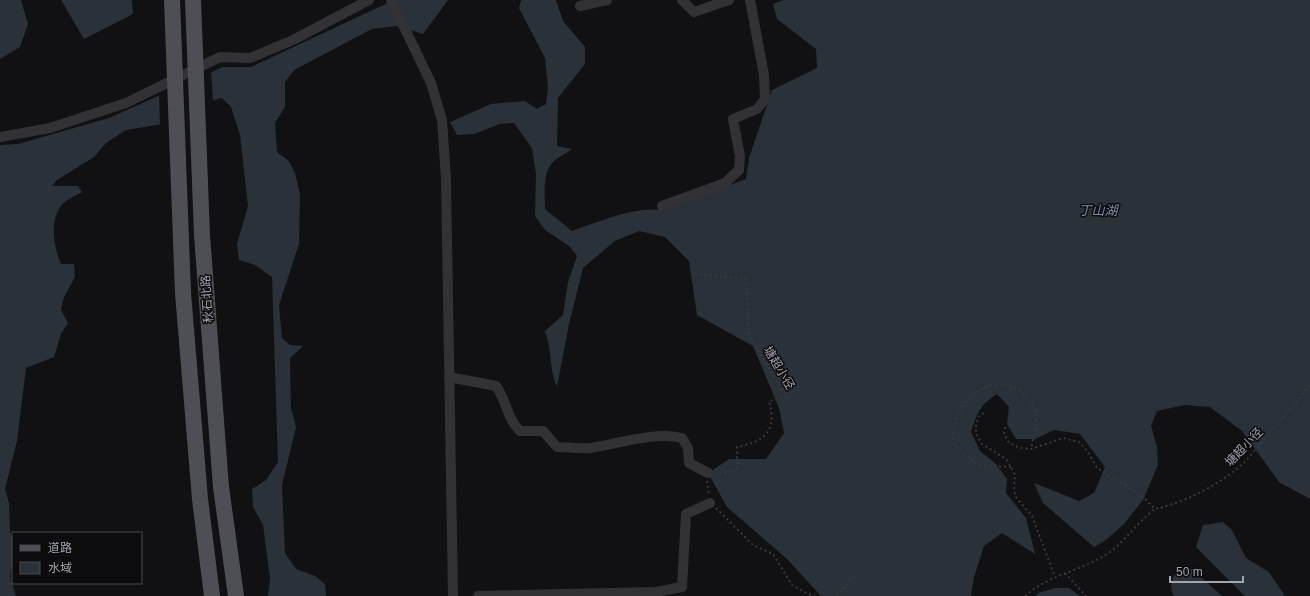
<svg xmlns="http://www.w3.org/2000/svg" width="1310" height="596" font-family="Helvetica,'Noto Sans SC',sans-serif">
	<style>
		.water { fill: #2b3139 }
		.pier { fill: #111012 }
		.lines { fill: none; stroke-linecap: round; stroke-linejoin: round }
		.path { stroke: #38393d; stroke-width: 2; stroke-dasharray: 2 3; stroke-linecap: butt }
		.minor { stroke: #323236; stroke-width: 10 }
		.primary { stroke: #4e4e55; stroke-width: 16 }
		.labels { text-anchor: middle; stroke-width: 3; stroke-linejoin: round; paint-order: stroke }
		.street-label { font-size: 12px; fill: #a3a5b1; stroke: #0c0b0d }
		.water-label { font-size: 13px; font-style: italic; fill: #7c8eaa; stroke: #0c0b0d }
	</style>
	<rect width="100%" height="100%" fill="#111012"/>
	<path class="water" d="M 0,0 L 21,0 L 28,24 L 20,47 L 0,59 Z
		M 61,0 L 132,0 L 133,14 L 84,39 Z
		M 394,0 L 448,0 L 423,34 L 396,26 L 372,29 L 294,70 L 285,82 L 285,107 L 275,123 L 277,152 L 289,161 L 295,173 L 300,194 L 299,244 L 279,305 L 282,338 L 290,345 L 303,346 L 290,358 L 291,408 L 296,427 L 282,485 L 285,553 L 296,569 L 315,576 L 325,584 L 326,596 L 268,596 L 270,578 L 263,525 L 253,507 L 252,489 L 266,480 L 278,462 L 272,277 L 255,265 L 239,260 L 237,244 L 248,206 L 240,135 L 231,107 L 222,98 L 187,107 L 163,124 L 126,130 L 106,143 L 94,157 L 57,180 L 52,186 L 78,186 L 82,192 C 76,196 65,200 61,206 C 49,222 54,247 61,264 L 74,264 L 75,277 L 64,297 L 61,310 L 68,323 L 61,334 L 54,357 L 26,368 L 17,441 L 5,489 L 9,503 L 10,532 L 13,539 L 13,560 L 10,577 L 16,596 L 0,596 L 0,145 L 18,144 L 109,118 L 223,67 L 251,67 Z
		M 521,0 L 556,0 L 563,21 L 585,47 L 585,64 L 558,98 L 557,146 L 572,149 C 567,153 559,157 554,161 C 542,172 545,194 545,209 L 572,231 C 600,222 631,207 662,210 L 746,179 L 749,158 L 772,90 L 817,68 L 816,49 L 777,19 L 773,4 L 784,0 L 1310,0 L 1310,499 L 1279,482 L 1242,431 L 1210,407 L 1185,405 L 1157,411 L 1151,426 L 1157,447 L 1158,465 L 1143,500 L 1124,524 L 1106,540 L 1094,547 L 1043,503 L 1034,483 L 1079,501 L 1094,493 L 1105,467 L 1080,434 L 1054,430 L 1035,439 L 1016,439 L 1007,424 L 1009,407 L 997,394 C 980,405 977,413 971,432 L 980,451 L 995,463 L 1007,479 L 1006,493 L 1026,518 L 1035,554 L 1002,533 L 984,546 L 974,577 L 971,596 L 821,596 L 787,559 L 727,507 L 708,473 L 729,459 L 766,459 L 784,433 L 779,408 L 753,346 L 697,315 L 689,261 L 665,237 L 639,231 L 615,241 L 583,268 L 569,324 L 557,387 C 549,370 552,349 545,331 L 563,315 L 568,282 L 577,256 L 569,246 L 545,230 L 535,216 L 536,174 L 532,148 L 514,123 L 500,124 L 474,134 L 457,135 L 450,122 L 491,104 L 525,101 L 537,109 L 546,104 L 548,88 L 545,58 L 519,8 Z
		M 1223,522 L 1232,530 L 1246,558 L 1269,572 L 1285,596 L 1245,596 L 1196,547 L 1203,525 Z
		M 1179,568 L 1192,569 L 1222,596 L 1174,596 C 1168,585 1172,577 1179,568 Z
		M 1055,588 L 1069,588 L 1080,596 L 1036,596 L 1038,593 Z"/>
	<path class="pier" d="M 211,70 L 213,102 L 187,109 L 160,126 L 159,92 Z"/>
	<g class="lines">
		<path class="path" d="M 695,274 L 746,279 L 749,336 L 787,397 L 769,401 C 777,431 766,441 737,447 L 737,471 L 716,474
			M 984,413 L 979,416 L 976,424 L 976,434 L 982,444 L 1006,459 L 1011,467 L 1015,475 L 1014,486 L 1015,496 L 1032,516 L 1055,577
			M 1005,427 L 1004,434 L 1009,443 L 1020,448 L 1031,449 L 1063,438 L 1079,442 L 1088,452 L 1097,468 L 1142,496 L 1155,509 C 1188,501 1219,485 1244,463 L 1310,386
			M 1011,467 L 978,465 L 954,446 C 954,439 952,429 955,422 C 964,392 1002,369 1026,397 C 1031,403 1035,408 1036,416 C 1037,427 1033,439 1031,449
			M 707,481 L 709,495
			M 716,508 L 753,545 L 773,554 L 792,585 L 804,592 L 815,596
			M 1065,573 L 1086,596
			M 836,596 L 855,575
			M 1025,596 C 1050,574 1081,571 1107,554 C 1125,542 1137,522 1155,509"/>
		<path class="minor" d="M 391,0 L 431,83 L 442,120 L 446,179 L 453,596
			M 682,0 L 694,12 L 729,0
			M 580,6 L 607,0
			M 0,137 L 50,128 L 126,103 L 220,57 L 250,58 L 293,40 L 369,0
			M 662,206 L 725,183 L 739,170 L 740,156 L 733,119 L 757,109 L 765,99 L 764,75 L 750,0
			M 449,377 L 496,386 C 507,401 507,419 520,431 L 543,431 L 557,447 C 568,447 580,449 591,448 C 618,444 655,431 682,438 L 688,448 L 689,463 L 708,473
			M 656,592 L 682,587 L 686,514 L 710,503
			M 478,596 L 656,592 L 656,596"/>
		<path class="primary" d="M 172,0 L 183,293 L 200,499 L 212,596
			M 193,0 L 202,235 L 221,487 L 236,596"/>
	</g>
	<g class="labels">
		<g class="street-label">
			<text transform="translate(207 299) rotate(-94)" y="4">秋石北路</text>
			<text transform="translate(779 368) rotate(59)" y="4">塘超小径</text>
			<text transform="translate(1244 447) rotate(-46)" y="4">塘超小径</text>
		</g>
		<g class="water-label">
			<text x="1098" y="215">丁山湖</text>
		</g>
	</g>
	<rect x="12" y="532" width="130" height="52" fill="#0c0b0d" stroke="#48494f"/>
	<rect x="20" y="545" width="20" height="6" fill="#4e4e55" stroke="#48494f"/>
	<text x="48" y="552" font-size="12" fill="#a3a5b1">道路</text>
	<rect x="20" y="562" width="20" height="12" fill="#2b3139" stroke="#48494f"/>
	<text x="48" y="572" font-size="12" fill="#a3a5b1">水域</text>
	<path d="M1170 576v6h73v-6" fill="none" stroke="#a3a5b1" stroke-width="2"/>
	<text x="1176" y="576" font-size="12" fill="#a3a5b1" stroke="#0c0b0d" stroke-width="3" paint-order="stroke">50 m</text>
</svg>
